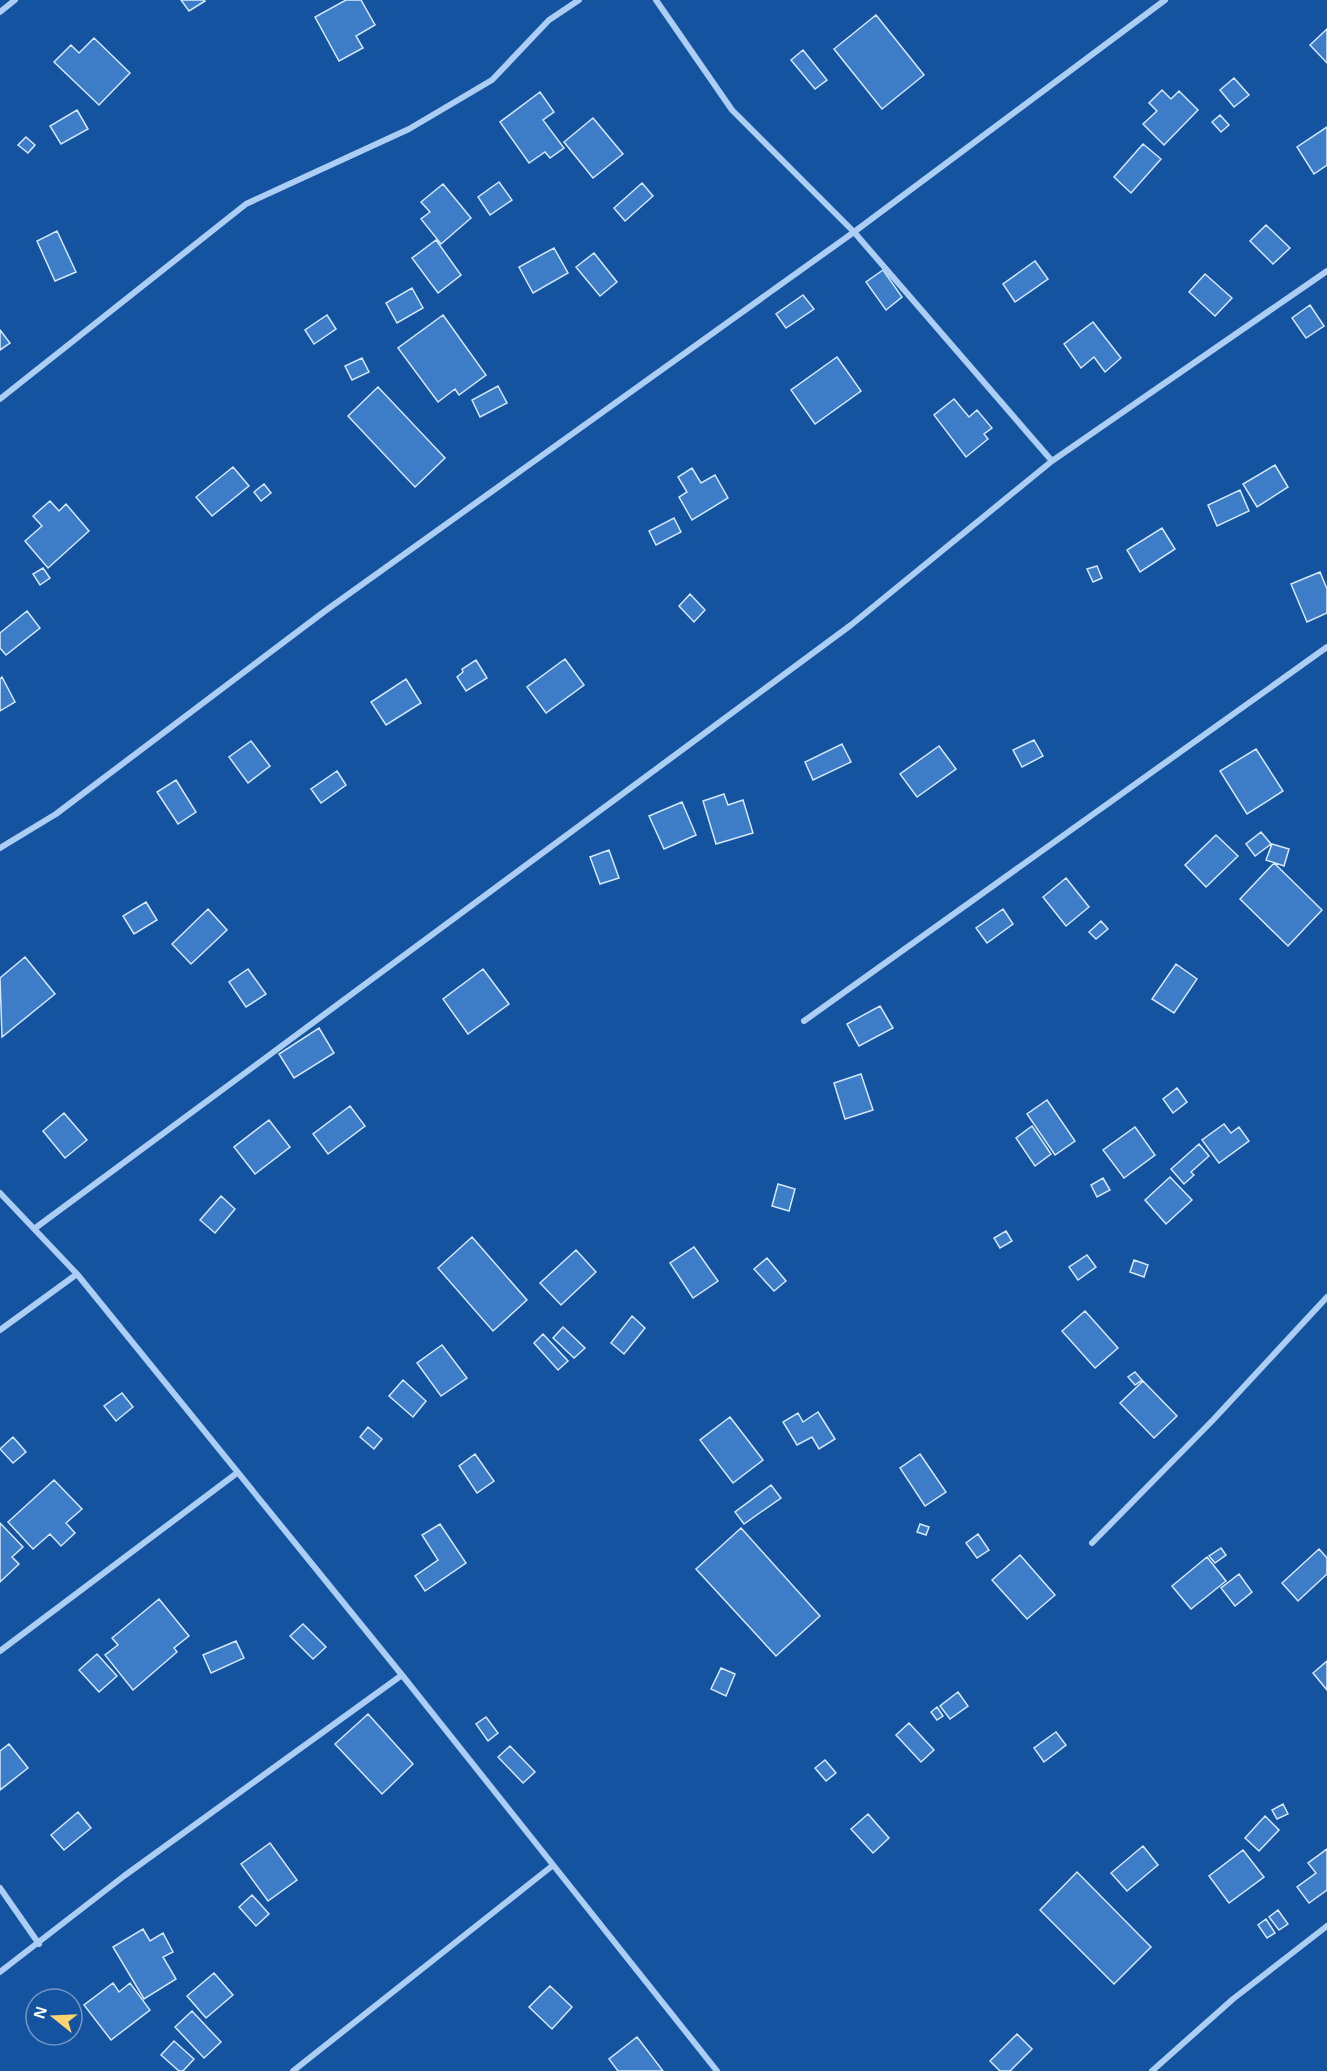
<svg xmlns="http://www.w3.org/2000/svg" width="1327" height="2071" font-family="Arial,sans-serif">
	<style>
		.building { fill: #3d7cc6; stroke: #d4e8fd; stroke-width: 1.5 }
		.lines { fill: none; stroke-linecap: round; stroke-linejoin: round }
		.minor { stroke: #accef4; stroke-width: 6 }
	</style>
	<rect width="100%" height="100%" fill="#14539f"/>
	<path class="building" d="M 181,0 L 204,0 L 205,1 L 189,11 Z
		M 346,0 L 361,0 L 375,25 L 356,36 L 363,48 L 339,61 L 315,17 Z
		M 876,15 L 924,75 L 882,109 L 834,49 Z
		M 1327,29 L 1327,63 L 1310,45 Z
		M 94,38 L 130,73 L 99,105 L 54,62 L 71,45 L 79,53 Z
		M 803,50 L 827,80 L 815,89 L 791,60 Z
		M 1234,78 L 1249,95 L 1234,107 L 1220,90 Z
		M 1162,90 L 1171,99 L 1179,91 L 1198,110 L 1164,145 L 1143,124 L 1157,111 L 1149,103 Z
		M 540,92 L 554,112 L 543,120 L 564,148 L 550,158 L 545,152 L 529,163 L 500,122 Z
		M 77,110 L 88,129 L 61,144 L 50,126 Z
		M 1220,115 L 1229,125 L 1221,132 L 1212,122 Z
		M 593,118 L 623,154 L 593,178 L 564,142 Z
		M 1327,127 L 1327,165 L 1314,174 L 1297,147 Z
		M 26,137 L 35,145 L 28,153 L 18,145 Z
		M 1143,144 L 1161,159 L 1131,193 L 1114,177 Z
		M 499,182 L 512,200 L 490,215 L 478,197 Z
		M 642,183 L 653,196 L 625,221 L 614,208 Z
		M 443,184 L 471,218 L 441,244 L 421,219 L 430,212 L 421,202 Z
		M 1266,225 L 1290,248 L 1273,264 L 1250,241 Z
		M 57,231 L 76,272 L 55,281 L 37,241 Z
		M 436,240 L 461,275 L 438,293 L 412,258 Z
		M 554,248 L 568,273 L 533,293 L 519,267 Z
		M 594,253 L 617,282 L 600,296 L 576,267 Z
		M 1035,261 L 1048,279 L 1015,302 L 1003,284 Z
		M 883,270 L 902,297 L 886,310 L 866,282 Z
		M 1205,274 L 1232,298 L 1215,316 L 1189,292 Z
		M 412,288 L 423,308 L 397,323 L 386,303 Z
		M 803,295 L 814,309 L 786,328 L 776,314 Z
		M 1310,305 L 1324,326 L 1306,338 L 1292,318 Z
		M 327,315 L 336,329 L 314,344 L 305,330 Z
		M 443,315 L 486,375 L 459,395 L 455,389 L 438,402 L 398,348 Z
		M 1093,322 L 1121,358 L 1105,372 L 1094,357 L 1081,368 L 1064,344 Z
		M 0,330 L 10,343 L 0,350 Z
		M 837,357 L 861,391 L 815,424 L 791,390 Z
		M 362,358 L 369,372 L 352,380 L 345,366 Z
		M 498,386 L 507,403 L 480,417 L 472,400 Z
		M 378,387 L 445,458 L 415,487 L 348,416 Z
		M 954,399 L 969,417 L 977,410 L 992,428 L 984,434 L 988,439 L 966,457 L 934,415 Z
		M 1275,465 L 1288,487 L 1257,507 L 1243,484 Z
		M 233,467 L 249,486 L 212,516 L 196,497 Z
		M 692,468 L 701,483 L 715,475 L 728,498 L 692,520 L 679,497 L 687,492 L 678,477 Z
		M 264,484 L 271,493 L 261,501 L 254,492 Z
		M 1240,490 L 1249,511 L 1217,526 L 1208,505 Z
		M 50,501 L 59,511 L 66,504 L 89,531 L 48,568 L 25,541 L 42,526 L 33,516 Z
		M 674,518 L 681,532 L 656,545 L 649,531 Z
		M 1162,528 L 1175,549 L 1140,572 L 1127,550 Z
		M 1097,566 L 1102,578 L 1093,582 L 1087,569 Z
		M 43,568 L 50,578 L 40,585 L 33,574 Z
		M 1320,572 L 1327,589 L 1327,613 L 1307,622 L 1291,584 Z
		M 690,594 L 705,610 L 694,622 L 679,606 Z
		M 27,611 L 40,628 L 6,655 L 0,648 L 0,633 Z
		M 565,659 L 584,685 L 546,713 L 527,687 Z
		M 476,660 L 487,678 L 466,691 L 457,677 L 463,672 L 462,669 Z
		M 2,677 L 15,702 L 0,711 L 0,679 Z
		M 406,679 L 421,703 L 386,725 L 371,702 Z
		M 1034,740 L 1043,756 L 1022,767 L 1013,750 Z
		M 251,741 L 270,766 L 248,783 L 229,757 Z
		M 842,744 L 851,762 L 813,780 L 805,762 Z
		M 939,746 L 956,769 L 917,797 L 900,774 Z
		M 1256,749 L 1283,791 L 1247,814 L 1220,771 Z
		M 337,771 L 346,785 L 321,803 L 311,789 Z
		M 176,780 L 196,812 L 178,824 L 157,792 Z
		M 724,794 L 728,805 L 743,800 L 753,833 L 716,844 L 703,801 Z
		M 682,802 L 696,835 L 664,849 L 649,816 Z
		M 1261,832 L 1271,844 L 1255,856 L 1246,844 Z
		M 1216,835 L 1238,856 L 1206,887 L 1185,865 Z
		M 1272,844 L 1289,849 L 1284,866 L 1266,860 Z
		M 609,850 L 619,878 L 600,884 L 590,857 Z
		M 1274,863 L 1322,910 L 1288,946 L 1240,899 Z
		M 1066,878 L 1089,907 L 1066,926 L 1043,897 Z
		M 146,902 L 157,920 L 134,934 L 123,916 Z
		M 208,909 L 227,930 L 191,964 L 172,944 Z
		M 1003,909 L 1013,924 L 987,943 L 976,928 Z
		M 1101,921 L 1108,929 L 1096,939 L 1089,932 Z
		M 25,957 L 55,994 L 2,1037 L 0,978 Z
		M 1176,964 L 1197,979 L 1174,1013 L 1152,999 Z
		M 248,969 L 266,994 L 246,1007 L 229,982 Z
		M 483,969 L 509,1004 L 468,1034 L 443,999 Z
		M 880,1006 L 893,1028 L 859,1046 L 847,1024 Z
		M 319,1028 L 334,1053 L 294,1078 L 279,1054 Z
		M 861,1074 L 873,1110 L 845,1119 L 834,1083 Z
		M 1177,1088 L 1187,1102 L 1173,1113 L 1163,1099 Z
		M 1047,1100 L 1075,1141 L 1055,1155 L 1027,1114 Z
		M 350,1106 L 365,1126 L 328,1154 L 313,1134 Z
		M 64,1113 L 87,1140 L 65,1158 L 43,1131 Z
		M 269,1120 L 290,1147 L 255,1174 L 234,1147 Z
		M 1224,1124 L 1231,1133 L 1239,1127 L 1249,1141 L 1219,1163 L 1202,1140 Z
		M 1032,1126 L 1051,1154 L 1035,1166 L 1016,1138 Z
		M 1135,1127 L 1155,1155 L 1124,1178 L 1103,1150 Z
		M 1199,1144 L 1209,1156 L 1191,1172 L 1194,1175 L 1184,1184 L 1171,1169 Z
		M 1170,1177 L 1192,1200 L 1166,1224 L 1145,1200 Z
		M 1103,1178 L 1110,1190 L 1097,1197 L 1091,1185 Z
		M 778,1184 L 795,1189 L 789,1211 L 772,1206 Z
		M 221,1196 L 235,1209 L 215,1233 L 200,1220 Z
		M 1006,1231 L 1012,1241 L 1000,1248 L 994,1238 Z
		M 472,1237 L 527,1300 L 493,1331 L 438,1268 Z
		M 694,1247 L 718,1281 L 693,1298 L 670,1263 Z
		M 576,1250 L 596,1272 L 561,1305 L 540,1283 Z
		M 1087,1255 L 1096,1267 L 1078,1280 L 1069,1267 Z
		M 767,1258 L 786,1281 L 774,1291 L 754,1269 Z
		M 1134,1260 L 1148,1265 L 1144,1277 L 1130,1272 Z
		M 1085,1311 L 1118,1348 L 1095,1368 L 1062,1331 Z
		M 632,1316 L 645,1328 L 624,1354 L 611,1343 Z
		M 563,1327 L 585,1348 L 574,1358 L 553,1338 Z
		M 543,1334 L 568,1361 L 558,1370 L 534,1343 Z
		M 442,1345 L 467,1378 L 441,1396 L 417,1363 Z
		M 1135,1372 L 1142,1380 L 1135,1385 L 1128,1377 Z
		M 403,1380 L 426,1401 L 413,1417 L 389,1396 Z
		M 1143,1381 L 1177,1416 L 1154,1438 L 1120,1403 Z
		M 122,1393 L 133,1407 L 116,1421 L 104,1406 Z
		M 818,1412 L 835,1439 L 819,1449 L 812,1437 L 797,1445 L 783,1422 L 798,1413 L 803,1422 Z
		M 730,1417 L 763,1460 L 733,1483 L 700,1440 Z
		M 368,1427 L 382,1439 L 374,1449 L 360,1437 Z
		M 13,1437 L 26,1452 L 13,1463 L 0,1449 Z
		M 475,1454 L 494,1481 L 477,1493 L 459,1466 Z
		M 920,1454 L 946,1492 L 925,1506 L 900,1468 Z
		M 54,1480 L 82,1509 L 66,1523 L 75,1533 L 61,1546 L 50,1534 L 33,1549 L 8,1522 Z
		M 771,1485 L 781,1498 L 744,1524 L 735,1512 Z
		M 0,1523 L 23,1547 L 12,1557 L 19,1564 L 0,1582 Z
		M 440,1524 L 466,1563 L 425,1591 L 415,1576 L 438,1560 L 422,1535 Z
		M 920,1524 L 929,1527 L 926,1535 L 917,1532 Z
		M 741,1528 L 820,1616 L 776,1656 L 696,1569 Z
		M 978,1534 L 989,1550 L 977,1558 L 966,1543 Z
		M 1221,1548 L 1226,1555 L 1215,1563 L 1209,1556 Z
		M 1319,1549 L 1327,1558 L 1327,1574 L 1298,1601 L 1282,1583 Z
		M 1020,1555 L 1055,1595 L 1027,1619 L 992,1580 Z
		M 1207,1557 L 1226,1581 L 1191,1609 L 1172,1586 Z
		M 1239,1574 L 1252,1592 L 1235,1606 L 1221,1588 Z
		M 159,1599 L 189,1636 L 174,1648 L 177,1652 L 133,1690 L 105,1655 L 118,1645 L 112,1638 Z
		M 303,1624 L 326,1647 L 313,1659 L 290,1636 Z
		M 236,1641 L 244,1658 L 211,1673 L 203,1655 Z
		M 97,1654 L 117,1676 L 99,1692 L 79,1670 Z
		M 1327,1661 L 1327,1690 L 1313,1673 Z
		M 721,1668 L 735,1674 L 726,1696 L 711,1689 Z
		M 958,1692 L 968,1706 L 950,1719 L 940,1706 Z
		M 937,1707 L 943,1716 L 937,1720 L 931,1712 Z
		M 368,1714 L 413,1764 L 382,1794 L 335,1744 Z
		M 486,1717 L 498,1733 L 488,1741 L 476,1724 Z
		M 909,1723 L 934,1750 L 921,1762 L 896,1735 Z
		M 1056,1732 L 1066,1745 L 1044,1762 L 1034,1748 Z
		M 9,1744 L 28,1768 L 0,1790 L 0,1751 Z
		M 510,1746 L 535,1772 L 523,1783 L 498,1757 Z
		M 825,1760 L 836,1773 L 826,1781 L 815,1768 Z
		M 1283,1804 L 1288,1814 L 1277,1819 L 1272,1810 Z
		M 78,1812 L 91,1828 L 64,1850 L 51,1835 Z
		M 868,1814 L 889,1838 L 873,1853 L 851,1829 Z
		M 1265,1816 L 1279,1830 L 1259,1851 L 1245,1838 Z
		M 270,1843 L 297,1880 L 268,1901 L 241,1864 Z
		M 1143,1846 L 1158,1865 L 1127,1891 L 1111,1873 Z
		M 1327,1849 L 1327,1890 L 1309,1903 L 1297,1887 L 1316,1873 L 1308,1863 Z
		M 1243,1850 L 1264,1877 L 1229,1903 L 1209,1876 Z
		M 1077,1872 L 1151,1947 L 1114,1984 L 1040,1910 Z
		M 252,1895 L 269,1914 L 256,1926 L 239,1907 Z
		M 1278,1910 L 1288,1924 L 1279,1930 L 1269,1917 Z
		M 1266,1919 L 1275,1933 L 1267,1938 L 1258,1925 Z
		M 143,1929 L 150,1941 L 163,1933 L 173,1952 L 163,1957 L 176,1979 L 144,1999 L 113,1947 Z
		M 214,1973 L 233,1995 L 206,2018 L 187,1996 Z
		M 113,1983 L 119,1992 L 130,1983 L 150,2010 L 111,2040 L 84,2005 Z
		M 550,1986 L 572,2007 L 552,2029 L 529,2007 Z
		M 192,2011 L 221,2042 L 204,2058 L 175,2027 Z
		M 1017,2034 L 1032,2049 L 1010,2071 L 1000,2071 L 990,2061 Z
		M 637,2037 L 663,2071 L 618,2071 L 609,2059 Z
		M 174,2041 L 194,2059 L 183,2071 L 179,2071 L 161,2055 Z"/>
	<g class="lines">
		<path class="minor" d="M 656,0 L 732,110 L 854,232 L 1052,461
			M 0,12 L 15,0
			M 0,399 L 246,204 L 409,129 L 492,80 L 549,20 L 579,0
			M 0,848 L 56,814 L 325,611 L 854,232 L 1165,0
			M 804,1021 L 1327,647
			M 0,1193 L 77,1274 L 402,1675 L 717,2071
			M 34,1229 L 851,625 L 1052,461 L 1327,271
			M 0,1330 L 77,1274
			M 1092,1543 L 1213,1420 L 1327,1297
			M 0,1651 L 237,1473
			M 0,1888 L 39,1944
			M 0,1972 L 124,1876 L 402,1675
			M 293,2071 L 552,1866
			M 1152,2071 L 1233,1999 L 1327,1926"/>
	</g>
	<g transform="translate(54 2017) rotate(288)"><circle r="28" fill="#14539f" stroke="#7298c5" stroke-width="1.5"/>
	<path d="M0-4.5L10 22L0 15L-10 22Z" fill="#ffd36f"/>
	<text y="-9" font-size="16" font-weight="bold" text-anchor="middle" fill="#ffffff">N</text>
	</g>
</svg>
